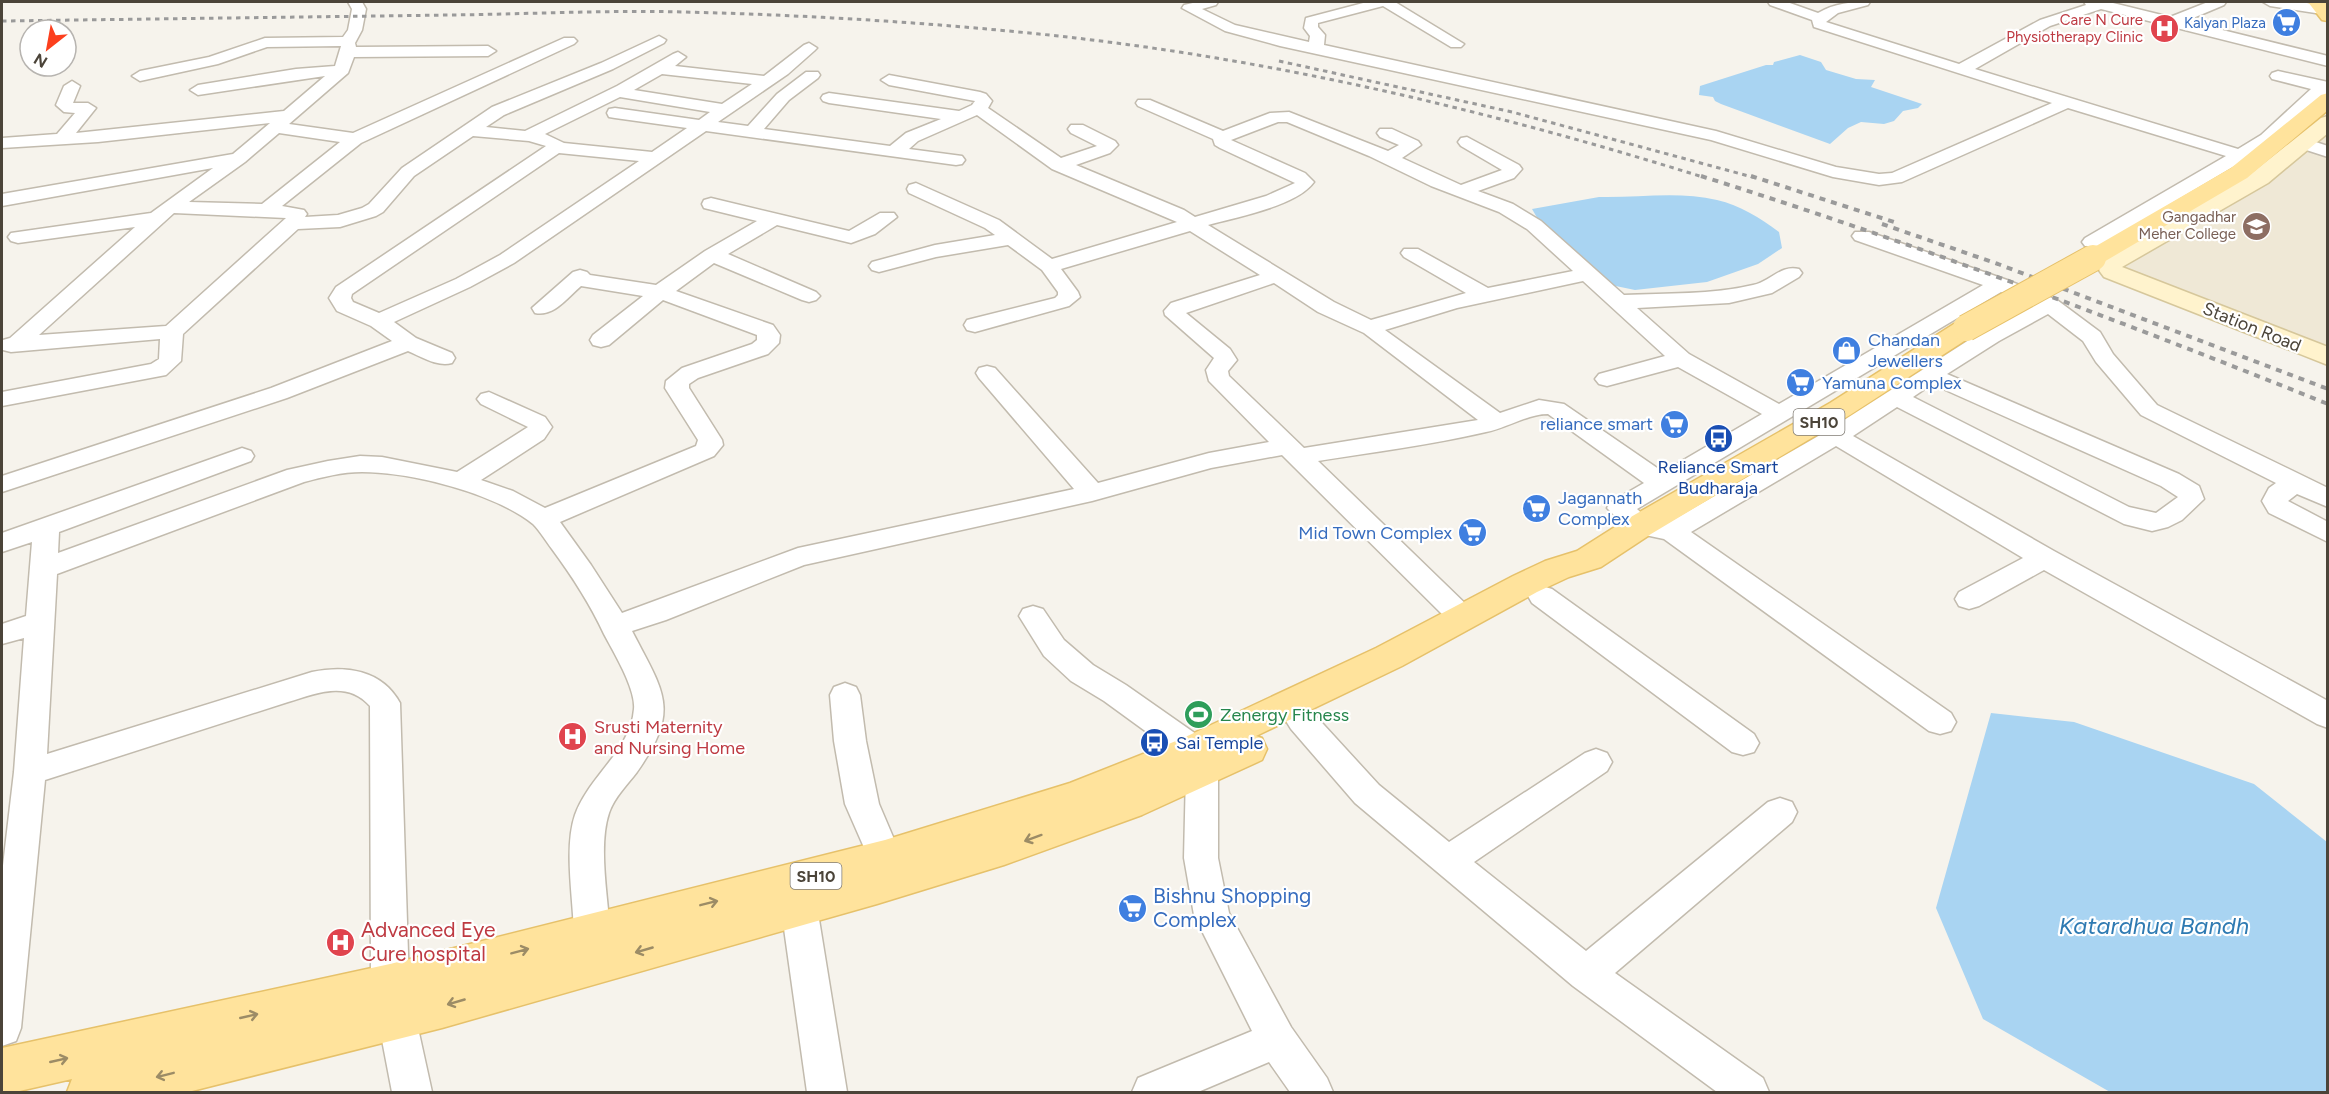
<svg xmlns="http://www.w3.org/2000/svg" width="2329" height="1094" font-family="Figtree,sans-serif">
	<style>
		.education { fill: #efe8d6 }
		.water { fill: #a9d4f2 }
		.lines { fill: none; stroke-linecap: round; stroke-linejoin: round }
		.street-casing { stroke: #c2bbae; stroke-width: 3 }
		.secondary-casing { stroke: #d6c79b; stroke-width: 3 }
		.primary-casing { stroke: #e6c16a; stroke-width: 3 }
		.street { fill: #fff; fill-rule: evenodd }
		.secondary { fill: #fff3cd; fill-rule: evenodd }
		.primary { fill: #ffe39c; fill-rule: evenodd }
		.rail-far1 { stroke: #9a9a9a; stroke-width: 3; stroke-dasharray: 4.5 4.5; stroke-linecap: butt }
		.rail { stroke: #9a9a9a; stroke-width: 4; stroke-dasharray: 6 6; stroke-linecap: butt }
		.primary-bridge-casing { stroke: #e6c16a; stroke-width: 28; stroke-linecap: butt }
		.primary-bridge { stroke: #ffe39c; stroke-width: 26 }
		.oneway { stroke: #9c8c66 }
		.labels { text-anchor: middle; stroke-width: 4.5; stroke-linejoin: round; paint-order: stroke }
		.far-health-label { font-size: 15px; fill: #be3a42; stroke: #fff; text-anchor: end }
		.far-shop-label { font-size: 15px; fill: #366cbe; stroke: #fff; text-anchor: end }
		.far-education-label { font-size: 15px; fill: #785e54; stroke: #fff; text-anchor: end }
		.shield { fill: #fff; stroke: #817c74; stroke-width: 1.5 }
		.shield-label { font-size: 16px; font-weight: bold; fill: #4b4439 }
		.street-label { font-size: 18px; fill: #4b4439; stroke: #fff }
		.shop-label { font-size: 18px; fill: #366cbe; stroke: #fff; text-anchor: start }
		.transit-label { font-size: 18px; fill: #164399; stroke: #fff }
		.leisure-label { font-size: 18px; fill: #27864d; stroke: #fff; text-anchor: start }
		.health-label { font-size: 18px; fill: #be3a42; stroke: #fff; text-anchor: start }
		.near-shop-label { font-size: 21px; fill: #366cbe; stroke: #fff; text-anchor: start }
		.near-health-label { font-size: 21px; fill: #be3a42; stroke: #fff; text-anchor: start }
		.near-water-label { font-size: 24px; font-style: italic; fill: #2e7ab2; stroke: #fff }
	</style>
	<rect width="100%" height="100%" fill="#f6f3ec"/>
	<path class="education" d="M 2327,126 L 2327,351 L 2109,267 Z"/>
	<path class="water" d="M 1800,55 L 1821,62 L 1826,70 L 1856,79 L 1875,80 L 1871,87 L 1922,104 L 1918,108 L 1903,111 L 1894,121 L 1884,124 L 1861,122 L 1848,128 L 1830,144 L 1721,104 L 1715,101 L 1713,97 L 1699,95 L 1700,86 L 1766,65 L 1773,65 L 1774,62 Z
		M 1599,197 C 1637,198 1679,191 1717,200 C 1740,205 1760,218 1779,232 L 1782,248 L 1758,264 L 1707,282 L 1635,290 L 1606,284 L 1539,221 L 1532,209 Z
		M 1991,713 L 2074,722 L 2254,784 L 2327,842 L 2327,1092 L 2110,1092 L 1983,1019 L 1936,908 Z"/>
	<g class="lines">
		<defs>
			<path id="street" d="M 348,2 L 362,2 L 366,9 L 362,30 L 355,43 L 356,47 L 488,46 L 496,51 L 488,56 L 354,57 L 348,73 L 289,124 L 353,133 L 564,38 L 574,38 L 577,41 L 574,44 L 361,143 L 282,206 L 304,210 L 307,214 L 305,217 L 338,215 L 362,208 L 369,204 L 402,168 L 492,107 L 601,63 L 659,36 L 666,40 L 664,43 L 613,69 L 504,115 L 486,127 L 525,131 L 617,86 L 673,54 L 678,52 L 686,57 L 675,66 L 764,76 L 804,45 L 809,43 L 817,48 L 814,51 L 788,74 L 718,122 L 748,126 L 777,94 L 806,72 L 818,72 L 820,75 L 818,78 L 789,100 L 764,129 L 890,146 L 906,133 L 941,119 L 829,103 L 823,101 L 821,98 L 823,95 L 829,93 L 959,111 L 972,105 L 975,101 L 889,85 L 881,80 L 889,75 L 980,92 L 986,94 L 992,101 L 988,108 L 1061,158 L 1097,146 L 1071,133 L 1068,129 L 1071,125 L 1083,125 L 1115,141 L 1118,145 L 1110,153 L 1076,165 L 1184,210 L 1195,217 L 1266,196 L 1295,183 L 1220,148 L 1215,145 L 1213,139 L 1138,106 L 1136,103 L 1138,100 L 1150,100 L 1223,131 L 1270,113 L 1289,112 L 1388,151 L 1399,145 L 1380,137 L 1377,133 L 1380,129 L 1392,129 L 1418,141 L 1421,145 L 1402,158 L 1461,185 L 1502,170 L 1461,146 L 1458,142 L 1461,138 L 1467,137 L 1519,165 L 1522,169 L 1514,178 L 1478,191 L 1513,204 L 1541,221 L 1624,295 C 1667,293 1711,295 1753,285 C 1770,282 1781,264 1799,269 L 1802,273 L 1799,277 L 1772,293 L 1729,303 L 1637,308 L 1689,354 L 1779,404 L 1983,285 L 1855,240 L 1852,236 L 1855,232 L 1869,232 L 2007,280 L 2057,300 L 2100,332 L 2113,354 L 2157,405 L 2328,488 L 2328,507 L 2297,494 L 2288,501 L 2328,522 L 2328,542 L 2269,513 L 2262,501 L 2269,488 L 2276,483 L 2141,415 L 2096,362 L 2083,341 L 2048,314 L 1999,341 L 1947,374 L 2179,474 L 2199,486 L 2204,499 L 2182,520 L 2168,527 L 2152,531 L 2124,524 L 1897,407 L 1853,436 L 2054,551 L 2328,701 L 2328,728 L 2317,724 L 2044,570 L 1979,606 L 1969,609 L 1959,606 L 1955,599 L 1959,592 L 2023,558 L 1836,446 L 1691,532 L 1951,713 L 1956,722 L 1951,731 L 1940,734 L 1929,731 L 1664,539 L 1631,532 L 1607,508 L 1611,502 L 1644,483 L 1548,414 C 1527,414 1507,428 1486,432 C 1431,445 1374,452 1318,461 L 1473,611 L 1477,618 L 1473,625 L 1463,628 L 1453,625 L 1282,455 L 1211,468 L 1092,501 L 804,565 L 666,620 L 632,631 C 664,693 681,709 637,772 C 627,785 614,798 609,813 C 598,846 608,898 610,932 L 605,943 L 592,948 L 579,943 L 574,932 C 573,898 564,847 575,815 C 588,777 631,750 634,709 C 636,689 614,653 604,634 C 590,604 572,576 552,549 C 546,541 540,531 533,524 C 494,493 411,472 362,472 C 342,472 323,477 304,482 L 57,574 L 47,754 L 312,672 C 346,665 382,670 400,703 L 409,985 L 403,997 L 390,1002 L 377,997 L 371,985 L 370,706 C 347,680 317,693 288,702 L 45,780 L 21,1028 L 16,1041 L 2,1046 L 2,874 L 14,772 L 24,638 L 2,644 L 2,624 L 26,616 L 32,542 L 2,552 L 2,533 L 242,448 L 251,451 L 254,456 L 251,461 L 59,532 L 58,553 L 287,470 L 328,461 L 360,456 L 382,457 L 457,472 L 528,427 L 481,404 L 477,399 L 481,394 L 489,392 L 545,417 L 552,427 L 544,439 L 481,480 L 513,491 L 545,508 L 696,446 L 698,440 L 665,388 L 666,381 L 682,368 L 752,344 L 757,340 L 757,335 L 663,300 L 609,345 L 601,347 L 593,345 L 590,340 L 593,335 L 643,296 L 581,286 C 568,297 554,317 535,313 L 532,308 L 573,272 L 580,270 L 587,272 L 590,275 L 656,285 L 705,251 L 757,221 L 704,208 L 702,204 L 704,200 L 711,198 L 849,231 L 880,213 L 894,213 L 897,217 L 875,234 L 851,243 L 777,225 L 728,254 L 816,292 L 820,296 L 816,300 L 809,302 L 802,300 L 714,263 L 676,291 L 773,325 L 780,335 L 779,343 L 768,354 L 698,378 L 689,384 L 689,388 L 722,440 L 723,445 L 714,456 L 560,522 L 591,565 L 622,613 L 798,548 L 1074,489 L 979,378 L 976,373 L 979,368 L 987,366 L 995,368 L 1098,483 L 1209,453 L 1269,442 L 1209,381 L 1206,370 L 1214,358 L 1165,315 L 1164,311 L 1171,303 L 1260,275 L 1190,231 L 1061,269 L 1078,292 L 1080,297 L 1069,306 L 975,332 L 967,330 L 964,325 L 967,320 L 1055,298 L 1058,295 L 1058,292 L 1042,270 L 1008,245 L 936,257 L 879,272 L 872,270 L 869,266 L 872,262 L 935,245 L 995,235 L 985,228 L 909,193 L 907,189 L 909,185 L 916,183 L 999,220 L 1052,259 L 1177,222 L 1052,169 L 977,115 L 918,141 L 909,149 L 962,156 L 965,160 L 962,164 L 956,165 L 706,131 L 514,263 L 470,287 L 394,322 L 416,338 L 452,353 L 455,358 L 452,363 C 437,367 422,357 408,351 L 287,398 L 2,492 L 2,476 L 271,388 L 392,341 L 371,326 L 337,311 L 329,298 L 336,287 L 546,146 L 529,141 L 473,136 L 414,176 L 383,212 L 376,216 L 340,227 L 298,229 L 183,334 L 181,361 L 166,375 L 2,406 L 2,392 L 151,364 L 159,359 L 160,339 L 11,352 L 3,350 L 3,340 L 10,338 L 135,227 L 18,243 L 11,241 L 8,237 L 11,233 L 151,213 L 213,168 L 2,206 L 2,194 L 233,154 L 270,123 L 98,142 L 2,148 L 2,138 L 57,134 L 75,113 L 64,112 L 56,105 L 64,86 L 72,81 L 80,86 L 73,103 L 88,103 L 96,108 L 76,133 L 284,111 L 325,76 L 198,95 L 190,90 L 198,85 L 296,69 L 335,66 L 341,46 L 267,47 L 218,64 L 140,81 L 132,76 L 140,71 L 209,57 L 265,38 L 343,37 L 348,30 L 352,9 ZM 662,74 L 752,84 L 722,104 L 634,90 ZM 620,97 L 710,112 L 699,120 L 615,108 L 609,109 L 607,113 L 609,117 L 615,118 L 687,128 L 652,152 L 564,143 L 545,134 ZM 1278,122 L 1287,122 L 1369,156 L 1431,186 L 1499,212 L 1527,229 L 1573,271 L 1488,288 L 1418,249 L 1404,249 L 1401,253 L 1404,257 L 1466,293 L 1371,320 L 1334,302 L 1208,225 C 1237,217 1297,206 1314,182 L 1305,173 L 1231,140 ZM 279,133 L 340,142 L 262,204 L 189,202 L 245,162 ZM 559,153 L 639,161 L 500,255 L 456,279 L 379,313 L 353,302 L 351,298 L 352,294 ZM 174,213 L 286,218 L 166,326 L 39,335 ZM 1583,281 L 1665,356 L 1599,374 L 1595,379 L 1599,384 L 1607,386 L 1678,367 L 1762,414 L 1663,472 L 1564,404 L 1539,400 L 1500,413 L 1385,330 L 1457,308 ZM 1274,283 L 1318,312 L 1364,333 L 1478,420 L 1304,448 L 1229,376 L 1228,371 L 1237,360 L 1230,349 L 1186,313 ZM 2001,292 L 2032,305 L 1983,331 L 1827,431 L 1668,523 L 1648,519 L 1637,509 ZM 1932,384 L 2161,486 L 2178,497 L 2156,513 L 2129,507 L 1913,397 Z
				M 1197,2 L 1218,2 L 1216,5 L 1202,9 L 1235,25 L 1309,42 L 1310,36 L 1304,28 L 1306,18 L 1367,2 L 1395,2 L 1464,44 L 1461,47 L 1451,47 L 1383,6 L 1318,23 L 1318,27 L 1325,35 L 1324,45 L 1716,131 L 1836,167 L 1879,174 L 1892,173 L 2052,103 L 1814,27 L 1812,20 L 1770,5 L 1768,2 L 1787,2 L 1818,13 C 1835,3 1851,2 1870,2 L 1868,5 L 1838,13 L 1826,22 L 1959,64 L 2040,20 L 2086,5 L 2084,2 L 2114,2 L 2113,3 L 2170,17 L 2208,2 L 2226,2 L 2224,5 L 2186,21 L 2328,56 L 2328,66 L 2101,9 L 2050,26 L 1975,69 L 2238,149 L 2261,135 L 2311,89 L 2272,79 L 2270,76 L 2272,73 L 2278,71 L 2328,82 L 2328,92 L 2273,143 L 2099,246 L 2085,246 L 2082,242 L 2085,238 L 2226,156 L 2068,108 L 1902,182 L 1879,185 L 1833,177 L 1711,140 L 1280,46 L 1225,31 L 1182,8 L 1184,5 Z
				M 2263,2 C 2284,0 2307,2 2327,7 L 2328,12 L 2322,14 L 2270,6 Z
				M 2303,138 L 2328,146 L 2328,157 L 2297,147 L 2294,143 L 2297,139 Z
				M 1542,586 L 1552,589 L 1754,734 L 1759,743 L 1754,752 L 1743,755 L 1732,752 L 1532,603 L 1528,596 L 1532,589 Z
				M 1033,606 L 1043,609 L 1064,640 L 1093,665 L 1126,685 L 1206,741 L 1218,773 L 1218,858 L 1229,913 L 1291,1027 L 1327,1078 L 1333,1092 L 1290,1092 L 1269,1062 L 1198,1092 L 1132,1092 L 1138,1078 L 1252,1031 L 1194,915 L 1184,858 L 1186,773 L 1181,757 L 1104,701 L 1071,681 L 1044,656 L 1019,616 L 1023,609 Z
				M 845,683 L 856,687 L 860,695 L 866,741 L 879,804 L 902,858 L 897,868 L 885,873 L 873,868 L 845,804 L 834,741 L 830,695 L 834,687 Z
				M 1302,709 L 1313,713 L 1379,785 L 1449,842 L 1585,753 L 1596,749 L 1607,753 L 1612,762 L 1607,771 L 1474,862 L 1586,951 L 1768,802 L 1780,798 L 1792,802 L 1797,812 L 1792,822 L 1615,973 L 1763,1078 L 1769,1092 L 1717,1092 L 1573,986 L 1355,803 L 1291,729 L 1286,721 L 1291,713 Z
				M 799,891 L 812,896 L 817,907 L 847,1092 L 807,1092 L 781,907 L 786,896 Z
				M 397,1001 L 411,1006 L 416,1019 L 432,1092 L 392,1092 L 378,1019 L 383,1006 Z"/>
			<path id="secondary" d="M 2328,116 L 2328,133 L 2268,183 L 2122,267 L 2328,347 L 2328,365 L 2104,277 L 2095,265 L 2098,260 L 2252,173 L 2321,118 Z"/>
			<path id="primary" d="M 2308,2 L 2325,2 L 2328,5 L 2328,21 L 2322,20 Z
				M 2328,93 L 2328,110 L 2247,178 L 2102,263 L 2093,265 L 2084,263 L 2081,258 L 2084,253 L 2231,168 L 2321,95 Z
				M 1966,320 L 1975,322 L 1979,328 L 1975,334 L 1850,415 L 1651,534 L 1601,567 L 1569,577 L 1537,592 L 1402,666 L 1256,736 L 1262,738 L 1267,749 L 1262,760 L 1142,815 L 1004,865 L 877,904 L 442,1028 L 188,1092 L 67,1092 L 72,1079 L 15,1092 L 2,1092 L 2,1048 L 390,964 L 885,840 L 1070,783 L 1181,739 L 1376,648 L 1513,576 L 1545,561 L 1577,551 L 1629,518 L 1830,403 L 1957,322 Z"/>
		</defs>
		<use href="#street" class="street-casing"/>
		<use href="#secondary" class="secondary-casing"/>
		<use href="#primary" class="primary-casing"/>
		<use href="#street" class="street"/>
		<use href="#secondary" class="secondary"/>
		<use href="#primary" class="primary"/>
		<path class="rail-far1" d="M 2,21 C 152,19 302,17 452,15 C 529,14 608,10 685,12 C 803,15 922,22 1039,34 C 1265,57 1489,110 1706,178
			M 1279,61 L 1512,112 L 1756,178"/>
		<path class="rail" d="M 1701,176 C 1914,243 2121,321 2328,404
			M 1751,176 L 1894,222
			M 1882,224 L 1998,264 L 2328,389"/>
		<defs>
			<path id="primary-bridge" d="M 1966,328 L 2093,258"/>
		</defs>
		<use href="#primary-bridge" class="primary-bridge-casing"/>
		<use href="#primary-bridge" class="primary-bridge"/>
	</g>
	<defs><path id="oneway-shaft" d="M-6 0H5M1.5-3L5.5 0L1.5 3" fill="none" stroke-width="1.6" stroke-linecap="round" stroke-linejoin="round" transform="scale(1.5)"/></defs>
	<g class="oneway">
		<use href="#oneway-shaft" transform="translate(1033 838) rotate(160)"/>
		<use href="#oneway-shaft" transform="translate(709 903) rotate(-14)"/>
		<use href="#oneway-shaft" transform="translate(644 950) rotate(164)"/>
		<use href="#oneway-shaft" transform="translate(520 951) rotate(-15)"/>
		<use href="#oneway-shaft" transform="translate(456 1002) rotate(164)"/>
		<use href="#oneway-shaft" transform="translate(249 1016) rotate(-13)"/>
		<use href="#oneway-shaft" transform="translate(59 1060) rotate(-13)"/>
		<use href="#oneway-shaft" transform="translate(165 1075) rotate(166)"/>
	</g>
	<defs>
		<symbol id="supermarket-disc" viewBox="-11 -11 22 22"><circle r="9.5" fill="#3f7fe0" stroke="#fff"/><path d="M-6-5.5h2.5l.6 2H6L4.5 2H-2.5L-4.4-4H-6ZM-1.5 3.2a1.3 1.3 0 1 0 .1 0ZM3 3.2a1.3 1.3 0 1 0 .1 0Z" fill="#fff"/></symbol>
		<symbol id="hospital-disc" viewBox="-11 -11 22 22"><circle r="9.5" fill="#e0444e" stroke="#fff"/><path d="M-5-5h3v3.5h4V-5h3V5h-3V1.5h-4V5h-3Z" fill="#fff"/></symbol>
		<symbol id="university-disc" viewBox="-11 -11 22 22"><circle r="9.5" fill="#8d6e63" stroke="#fff"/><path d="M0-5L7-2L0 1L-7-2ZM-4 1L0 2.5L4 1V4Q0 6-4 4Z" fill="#fff"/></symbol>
		<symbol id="shop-disc" viewBox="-11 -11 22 22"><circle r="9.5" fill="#3f7fe0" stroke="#fff"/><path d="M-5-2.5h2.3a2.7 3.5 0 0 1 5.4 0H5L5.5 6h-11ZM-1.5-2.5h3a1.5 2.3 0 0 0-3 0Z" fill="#fff"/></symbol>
		<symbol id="bus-disc" viewBox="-11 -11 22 22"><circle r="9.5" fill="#1a4fb4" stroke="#fff"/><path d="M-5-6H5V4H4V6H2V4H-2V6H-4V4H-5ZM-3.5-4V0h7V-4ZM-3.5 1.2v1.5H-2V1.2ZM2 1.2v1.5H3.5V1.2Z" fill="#fff"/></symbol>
		<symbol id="stadium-disc" viewBox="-11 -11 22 22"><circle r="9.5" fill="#2e9e5b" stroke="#fff"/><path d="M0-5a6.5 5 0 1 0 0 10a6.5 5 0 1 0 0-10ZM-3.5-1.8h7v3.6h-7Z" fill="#fff"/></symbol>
	</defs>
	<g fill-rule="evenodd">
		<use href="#supermarket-disc" x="2270" y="6" width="33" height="33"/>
		<use href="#hospital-disc" x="2148" y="12" width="33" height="33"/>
		<use href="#university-disc" x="2240" y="210" width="33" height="33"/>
		<use href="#shop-disc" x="1830" y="334" width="33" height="33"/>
		<use href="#supermarket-disc" x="1784" y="366" width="33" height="33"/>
		<use href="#supermarket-disc" x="1658" y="408" width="33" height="33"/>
		<use href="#bus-disc" x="1702" y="422" width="33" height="33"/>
		<use href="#supermarket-disc" x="1520" y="492" width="33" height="33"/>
		<use href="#supermarket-disc" x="1456" y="516" width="33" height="33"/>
		<use href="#stadium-disc" x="1182" y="698" width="33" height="33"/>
		<use href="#hospital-disc" x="556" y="720" width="33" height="33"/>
		<use href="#bus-disc" x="1138" y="726" width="33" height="33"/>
		<use href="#supermarket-disc" x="1116" y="892" width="33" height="33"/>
		<use href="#hospital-disc" x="324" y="926" width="33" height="33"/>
	</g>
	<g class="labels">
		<g class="far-health-label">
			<text x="2143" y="25">Care N Cure<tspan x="2143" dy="17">Physiotherapy Clinic</tspan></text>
		</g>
		<g class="far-shop-label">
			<text x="2266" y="28">Kalyan Plaza</text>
		</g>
		<g class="far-education-label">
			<text x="2236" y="222">Gangadhar<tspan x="2236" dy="17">Meher College</tspan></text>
		</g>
		<g class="shield">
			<rect x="1793.5" y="409" width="51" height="26" rx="4.5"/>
			<rect x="790.5" y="863" width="51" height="26" rx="4.5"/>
		</g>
		<g class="shield-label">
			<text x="1819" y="428">SH10</text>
			<text x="816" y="882">SH10</text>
		</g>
		<g class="street-label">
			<text transform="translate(2252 327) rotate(22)" y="6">Station Road</text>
		</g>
		<g class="shop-label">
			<text x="1868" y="346">Chandan<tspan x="1868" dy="21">Jewellers</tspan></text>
			<text x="1822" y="389">Yamuna Complex</text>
			<text x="1653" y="430" text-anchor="end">reliance smart</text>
			<text x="1558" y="504">Jagannath<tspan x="1558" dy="21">Complex</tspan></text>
			<text x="1452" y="539" text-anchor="end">Mid Town Complex</text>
		</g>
		<g class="transit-label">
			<text x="1718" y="473">Reliance Smart<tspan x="1718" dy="21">Budharaja</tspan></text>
			<text x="1176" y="749" text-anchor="start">Sai Temple</text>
		</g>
		<g class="leisure-label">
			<text x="1220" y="721">Zenergy Fitness</text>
		</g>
		<g class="health-label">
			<text x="594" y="733">Srusti Maternity<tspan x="594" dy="21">and Nursing Home</tspan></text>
		</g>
		<g class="near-shop-label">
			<text x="1153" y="903">Bishnu Shopping<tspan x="1153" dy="24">Complex</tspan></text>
		</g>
		<g class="near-health-label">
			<text x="361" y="937">Advanced Eye<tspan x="361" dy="24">Cure hospital</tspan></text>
		</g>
		<g class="near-water-label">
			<text x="2154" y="934">Katardhua Bandh</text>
		</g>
	</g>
	<rect width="2329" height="1094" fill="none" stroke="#4b4439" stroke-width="6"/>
	<g transform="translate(48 48) rotate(211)"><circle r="28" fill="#ffffff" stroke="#b7b4b0" stroke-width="1.5"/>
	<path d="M0-4.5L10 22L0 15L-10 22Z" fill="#fc3f1d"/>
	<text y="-9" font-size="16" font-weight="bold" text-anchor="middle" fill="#4b4439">N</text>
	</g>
</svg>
